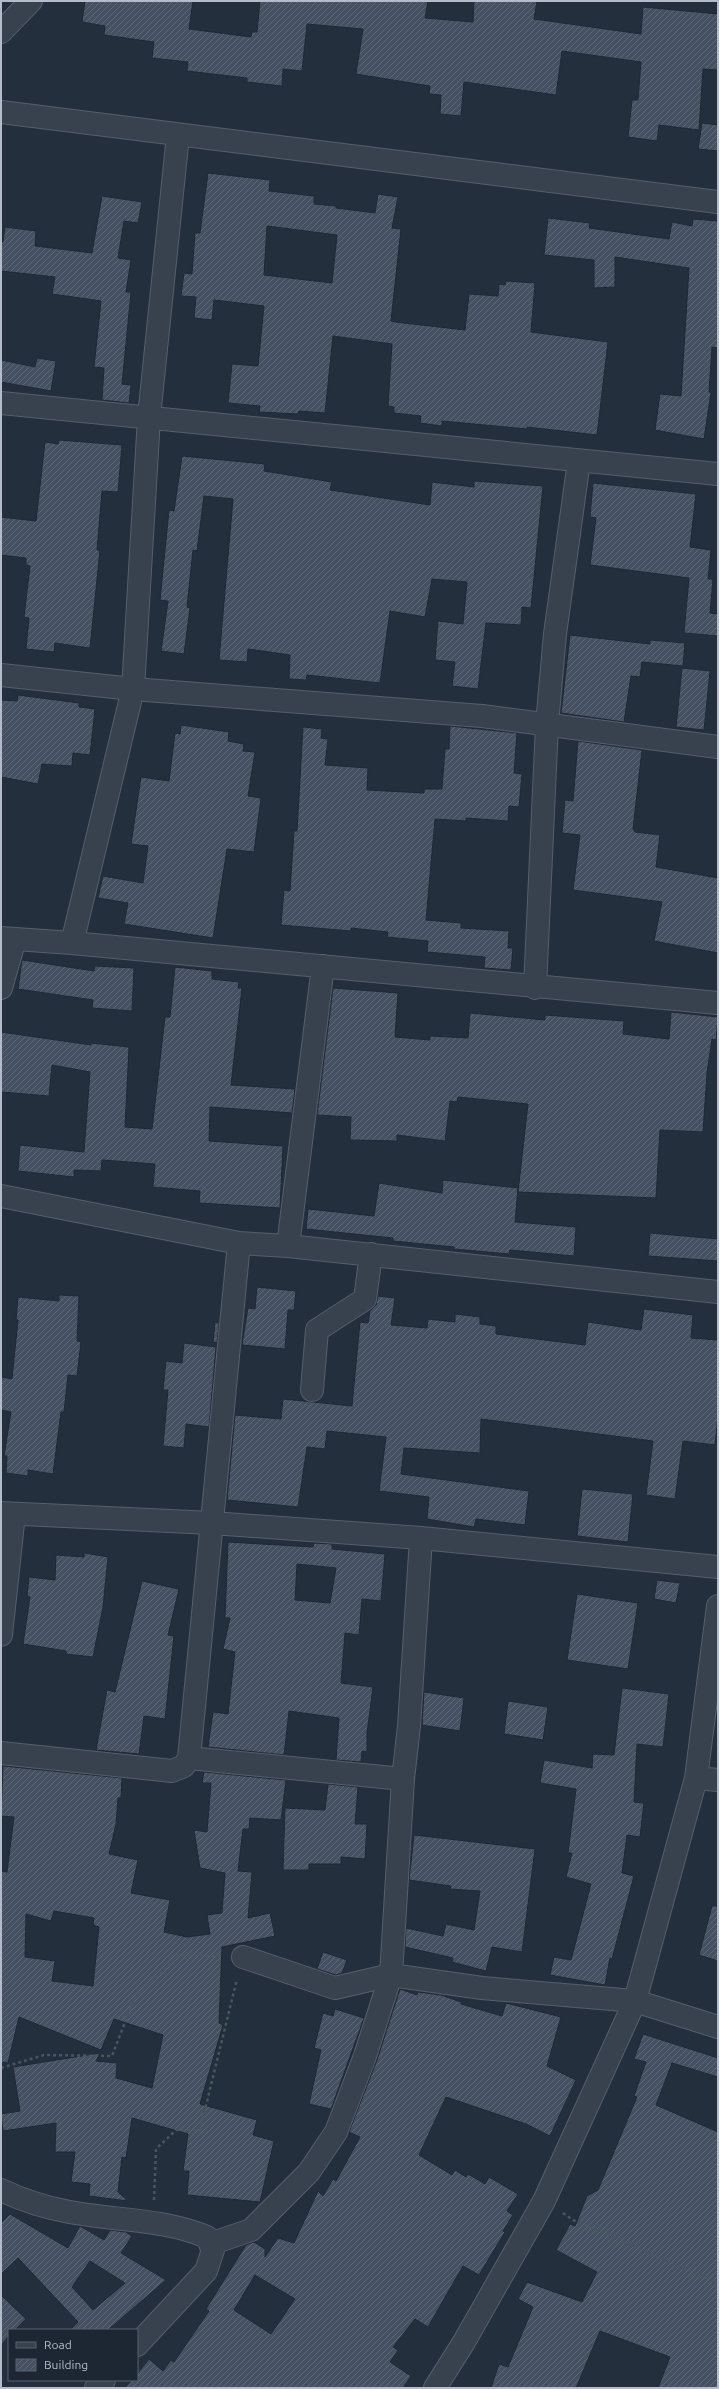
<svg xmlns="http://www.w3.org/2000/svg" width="719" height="2389" font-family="Ubuntu,sans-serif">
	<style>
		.building { fill: url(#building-hatch); stroke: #1f2835; fill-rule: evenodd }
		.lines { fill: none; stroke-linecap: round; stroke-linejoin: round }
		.minor-casing { stroke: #565f6c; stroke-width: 24 }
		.path { stroke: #44595c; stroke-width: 2.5; stroke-dasharray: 3 3; stroke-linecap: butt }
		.minor { stroke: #38414e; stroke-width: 22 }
	</style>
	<defs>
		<pattern id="building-hatch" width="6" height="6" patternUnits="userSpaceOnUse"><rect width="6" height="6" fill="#455162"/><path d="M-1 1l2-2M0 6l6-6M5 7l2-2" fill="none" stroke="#5d6877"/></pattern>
	</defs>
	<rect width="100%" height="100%" fill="#242f3e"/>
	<path class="building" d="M 85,1 L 193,1 L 189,29 L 251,37 L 252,32 L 257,32 L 260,1 L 428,1 L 425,18 L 473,22 L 474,1 L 537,1 L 534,19 L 641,34 L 643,7 L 718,14 L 718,70 L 703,69 L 699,130 L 659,125 L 657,141 L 628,137 L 632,100 L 638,100 L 641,62 L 562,51 L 556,95 L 464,82 L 461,116 L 440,114 L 441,95 L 429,94 L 430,86 L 356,74 L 363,29 L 307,24 L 302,71 L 283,69 L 282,86 L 247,82 L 247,78 L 187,71 L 188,62 L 152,58 L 154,42 L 104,35 L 105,26 L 82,22 Z
		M 702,123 L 718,125 L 718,151 L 698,149 Z
		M 208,173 L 270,180 L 269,191 L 314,196 L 314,204 L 336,206 L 336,208 L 375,213 L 378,194 L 398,197 L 392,228 L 401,229 L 391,321 L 395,322 L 465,330 L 469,294 L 498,296 L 499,284 L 505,285 L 506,281 L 535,283 L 531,332 L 608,342 L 597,435 L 527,427 L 527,429 L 442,421 L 442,426 L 420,423 L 421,416 L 394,413 L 394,407 L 388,406 L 392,344 L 333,336 L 325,413 L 299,411 L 298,414 L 259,412 L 260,406 L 228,403 L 232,364 L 258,366 L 264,306 L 214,300 L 212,320 L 194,318 L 196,297 L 181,296 L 184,273 L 192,274 L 195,233 L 200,233 ZM 267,226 L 337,235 L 332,283 L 264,275 Z
		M 102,196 L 142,202 L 138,223 L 124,221 L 118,258 L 131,260 L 126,292 L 131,292 L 122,384 L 131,385 L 129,403 L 102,400 L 104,368 L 94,367 L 101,301 L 52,294 L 55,277 L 1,271 L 1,242 L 3,242 L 5,227 L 36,231 L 35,246 L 92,253 Z
		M 548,218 L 590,223 L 589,228 L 669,239 L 672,222 L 692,226 L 693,219 L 718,221 L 718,348 L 712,347 L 709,392 L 711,392 L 704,439 L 655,430 L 660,394 L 681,396 L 689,268 L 615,257 L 615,287 L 594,288 L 594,260 L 544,255 Z
		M 37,358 L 56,361 L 51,391 L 1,382 L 1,360 L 35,367 Z
		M 59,440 L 122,445 L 118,492 L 102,491 L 97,550 L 100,550 L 90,648 L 55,643 L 54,652 L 26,649 L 29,618 L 24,617 L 30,566 L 26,565 L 26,558 L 1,555 L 1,517 L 36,521 L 45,442 L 58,444 Z
		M 182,456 L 265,464 L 264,471 L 332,482 L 330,490 L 430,505 L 432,482 L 474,487 L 474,481 L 543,486 L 531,608 L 522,607 L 521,625 L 486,623 L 478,689 L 452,686 L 455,662 L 435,660 L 438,621 L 463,624 L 467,582 L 432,579 L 425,617 L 390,611 L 380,683 L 307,675 L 306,680 L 289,679 L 290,655 L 248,649 L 247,662 L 219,660 L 233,499 L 204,496 L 197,551 L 193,550 L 187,607 L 190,608 L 184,654 L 161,651 L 168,601 L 160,600 L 169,510 L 174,511 Z
		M 593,483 L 696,494 L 690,547 L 711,550 L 708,579 L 713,579 L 710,613 L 718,614 L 718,636 L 684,633 L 689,578 L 590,565 L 596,518 L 590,517 Z
		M 570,635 L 650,644 L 650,640 L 685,643 L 683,666 L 642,662 L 640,677 L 631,676 L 624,722 L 561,713 Z
		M 682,668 L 710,671 L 704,730 L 676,727 Z
		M 18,695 L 79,703 L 79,707 L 95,709 L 90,755 L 73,753 L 72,766 L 42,764 L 38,784 L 1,777 L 1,700 L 17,701 Z
		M 181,725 L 229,732 L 228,741 L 244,744 L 243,751 L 255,752 L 248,796 L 261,798 L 254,852 L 227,849 L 213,938 L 124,924 L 128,903 L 98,898 L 103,876 L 143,883 L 148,846 L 131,844 L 141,777 L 169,781 L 175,733 L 180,734 Z
		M 450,726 L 517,733 L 514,773 L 522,774 L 519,807 L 509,806 L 508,821 L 466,818 L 466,821 L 435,819 L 426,920 L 461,923 L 461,928 L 509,931 L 508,948 L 513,948 L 511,970 L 484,968 L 485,957 L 427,952 L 428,941 L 387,937 L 388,932 L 351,928 L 351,931 L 281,925 L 284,890 L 290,891 L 294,831 L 297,831 L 303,727 L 322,729 L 321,738 L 328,739 L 325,765 L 368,768 L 367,790 L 424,793 L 424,789 L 442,789 L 445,749 L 449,749 Z
		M 578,741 L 642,750 L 633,829 L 635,832 L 660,835 L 656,867 L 718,878 L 718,953 L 654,941 L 662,902 L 573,890 L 580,835 L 562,833 L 565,800 L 573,801 Z
		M 22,960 L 94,971 L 95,966 L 134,968 L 132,1011 L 92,1008 L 93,1000 L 18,989 Z
		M 175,967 L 212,971 L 212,979 L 239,982 L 238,988 L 242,988 L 231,1085 L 295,1089 L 292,1113 L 210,1107 L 209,1141 L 283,1146 L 280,1208 L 199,1203 L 200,1191 L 153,1187 L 155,1164 L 102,1160 L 101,1171 L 74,1170 L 74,1177 L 18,1171 L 20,1145 L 84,1152 L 90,1072 L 52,1065 L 49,1096 L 1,1092 L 1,1032 L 91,1045 L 91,1043 L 129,1047 L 125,1127 L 152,1129 L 165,1017 L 170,1017 Z
		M 333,988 L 398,993 L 395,1037 L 430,1040 L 430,1036 L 468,1038 L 470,1013 L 545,1020 L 545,1015 L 624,1021 L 623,1034 L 669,1039 L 671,1012 L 718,1017 L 716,1040 L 712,1039 L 707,1073 L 703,1132 L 660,1130 L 656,1198 L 518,1192 L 528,1104 L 458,1097 L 457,1102 L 450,1101 L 445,1141 L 397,1135 L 397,1141 L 350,1140 L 351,1117 L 317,1115 Z
		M 443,1180 L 518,1188 L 515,1222 L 576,1227 L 574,1256 L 510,1250 L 509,1254 L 454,1249 L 454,1247 L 393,1241 L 393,1238 L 306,1229 L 308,1209 L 374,1216 L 379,1183 L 442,1193 Z
		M 650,1233 L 718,1239 L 718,1261 L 648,1256 Z
		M 257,1287 L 296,1291 L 294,1310 L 288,1310 L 285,1349 L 242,1345 L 248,1308 L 255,1309 Z
		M 59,1295 L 79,1296 L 77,1341 L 81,1342 L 77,1376 L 68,1375 L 64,1412 L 61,1412 L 53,1474 L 28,1470 L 28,1476 L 6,1473 L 7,1456 L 4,1456 L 11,1412 L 1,1410 L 1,1377 L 12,1379 L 18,1320 L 16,1320 L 18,1297 L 59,1301 Z
		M 378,1296 L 395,1298 L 391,1325 L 427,1328 L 428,1319 L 455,1322 L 455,1314 L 480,1317 L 480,1324 L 496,1326 L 496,1334 L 585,1345 L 588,1322 L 641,1330 L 644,1309 L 693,1315 L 691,1338 L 718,1340 L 718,1416 L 715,1445 L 683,1441 L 675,1499 L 646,1495 L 653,1441 L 481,1419 L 480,1453 L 404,1448 L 401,1474 L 529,1491 L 525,1525 L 476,1519 L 474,1527 L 427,1519 L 429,1497 L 379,1491 L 386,1437 L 327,1431 L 325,1449 L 307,1447 L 298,1507 L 227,1500 L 235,1415 L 281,1419 L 283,1399 L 352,1406 L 360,1322 L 368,1323 L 370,1311 L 376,1305 Z
		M 215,1322 L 219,1323 L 217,1343 L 213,1342 Z
		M 184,1343 L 216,1347 L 209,1427 L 186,1424 L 184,1448 L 163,1446 L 168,1390 L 163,1390 L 166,1361 L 182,1363 Z
		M 582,1489 L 633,1494 L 628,1542 L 577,1536 Z
		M 228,1542 L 313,1547 L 314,1543 L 332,1544 L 332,1549 L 385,1554 L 381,1601 L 362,1599 L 359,1635 L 345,1633 L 341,1683 L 373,1687 L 367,1733 L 367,1752 L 362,1751 L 361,1762 L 336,1760 L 339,1718 L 289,1711 L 284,1755 L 208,1747 L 213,1712 L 228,1714 L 235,1652 L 223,1649 L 230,1618 L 225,1618 ZM 297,1564 L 336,1568 L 330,1603 L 295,1600 Z
		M 84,1553 L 108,1557 L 103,1607 L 93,1657 L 66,1654 L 66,1651 L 23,1644 L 30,1597 L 27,1596 L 29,1577 L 55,1580 L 56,1555 L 84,1557 Z
		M 657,1580 L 680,1583 L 676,1603 L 654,1599 Z
		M 142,1581 L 179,1589 L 168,1635 L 174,1636 L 165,1719 L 144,1716 L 139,1754 L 96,1750 L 107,1690 L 115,1692 Z
		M 577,1594 L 638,1603 L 628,1669 L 567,1660 Z
		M 622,1688 L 669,1694 L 663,1747 L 637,1744 L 634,1802 L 644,1803 L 640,1837 L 627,1835 L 622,1873 L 634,1876 L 612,1959 L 610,1958 L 605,1985 L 550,1975 L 554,1957 L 571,1960 L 591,1884 L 566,1877 L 572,1853 L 568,1853 L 576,1789 L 540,1783 L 544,1760 L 592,1768 L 593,1754 L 614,1755 Z
		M 424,1692 L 464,1698 L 460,1731 L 422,1725 Z
		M 508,1701 L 548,1707 L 543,1740 L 504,1734 Z
		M 3,1766 L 122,1778 L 121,1798 L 118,1798 L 116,1824 L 109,1854 L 138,1860 L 131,1893 L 170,1900 L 164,1932 L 187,1937 L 210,1934 L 207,1915 L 222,1913 L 225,1873 L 200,1868 L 194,1830 L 207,1832 L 211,1783 L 202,1783 L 204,1772 L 286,1780 L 281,1820 L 250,1818 L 249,1829 L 243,1829 L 238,1871 L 252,1872 L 248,1918 L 270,1913 L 275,1936 L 222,1947 L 219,2023 L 223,2025 L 200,2104 L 257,2120 L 253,2135 L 274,2141 L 260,2202 L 187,2195 L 189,2171 L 183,2171 L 188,2134 L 132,2118 L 126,2158 L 122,2157 L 118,2192 L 128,2201 L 89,2196 L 90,2184 L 71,2182 L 75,2152 L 55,2152 L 56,2123 L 3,2131 L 1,2114 L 20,2111 L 13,2067 L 100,2053 L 96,2061 L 117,2063 L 116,2078 L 152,2088 L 163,2035 L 114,2019 L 101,2050 L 19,2017 L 8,2063 L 1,2062 L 1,1871 L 7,1872 L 14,1817 L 1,1816 ZM 54,1911 L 94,1918 L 93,1925 L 99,1927 L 93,1986 L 52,1981 L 55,1961 L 25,1957 L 26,1914 L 51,1921 Z
		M 328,1784 L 358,1787 L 355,1824 L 367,1824 L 365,1859 L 341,1857 L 341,1864 L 309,1864 L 309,1870 L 283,1870 L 285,1808 L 325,1810 Z
		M 414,1835 L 535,1849 L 522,1952 L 492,1947 L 486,1971 L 452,1962 L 453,1958 L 405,1947 L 406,1928 L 443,1936 L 446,1924 L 474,1930 L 480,1891 L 450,1889 L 451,1886 L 409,1880 Z
		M 712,1906 L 718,1906 L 718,1961 L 699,1955 Z
		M 323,1952 L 347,1960 L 342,1973 L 336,1975 L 317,1969 Z
		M 400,1989 L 417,1995 L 418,1992 L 441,1995 L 461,2002 L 461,2004 L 502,2016 L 506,2003 L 561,2017 L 547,2066 L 576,2080 L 550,2136 L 526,2124 L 446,2097 L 419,2155 L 452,2175 L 455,2170 L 466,2177 L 468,2174 L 485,2184 L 489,2177 L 518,2194 L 507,2211 L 513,2215 L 503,2231 L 505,2232 L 479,2275 L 463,2266 L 428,2327 L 415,2319 L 393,2347 L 398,2350 L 390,2362 L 411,2376 L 403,2388 L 125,2388 L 132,2380 L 137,2380 L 137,2374 L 149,2359 L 163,2371 L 171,2360 L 174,2362 L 209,2311 L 206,2309 L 246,2245 L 254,2242 L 265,2249 L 265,2257 L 278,2238 L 294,2243 L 318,2191 L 323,2196 L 333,2179 L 336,2181 L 360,2137 L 349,2132 L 377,2060 ZM 255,2275 L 295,2299 L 271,2334 L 234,2310 Z
		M 335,2009 L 364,2018 L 331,2109 L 309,2104 L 321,2050 L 314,2048 L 323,2013 L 333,2016 Z
		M 643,2034 L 718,2058 L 718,2077 L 672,2063 L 656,2105 L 718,2132 L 718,2388 L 658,2388 L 670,2357 L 600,2331 L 576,2388 L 491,2388 L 499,2364 L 508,2367 L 533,2307 L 518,2299 L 527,2282 L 582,2302 L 597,2272 L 556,2250 L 570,2224 L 575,2226 L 587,2196 L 598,2190 L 637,2097 L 634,2096 L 646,2062 L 634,2059 Z
		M 10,2214 L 68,2248 L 80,2226 L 104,2240 L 110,2230 L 126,2232 L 132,2236 L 121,2253 L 166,2280 L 109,2329 L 111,2330 L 70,2330 L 78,2322 L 18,2258 L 1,2274 L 1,2223 ZM 90,2261 L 125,2283 L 93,2310 L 72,2287 Z
		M 1,2295 L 26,2319 L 15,2330 L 9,2330 L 9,2336 L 1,2345 Z"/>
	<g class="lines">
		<defs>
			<path id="minor" d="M 1,32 L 31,1
				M 1,112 L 718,202
				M 1,403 C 240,426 479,450 718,474
				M 1,675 L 133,689 L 482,716 L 718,747
				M 1,938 L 72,943 L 718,1003
				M 72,943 L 133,689 L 149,417 L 178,135
				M 1,988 L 15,939
				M 535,988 L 547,724 L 555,634 L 579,461
				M 1,1196 L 239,1243 L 288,1246 L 718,1292
				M 288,1246 L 323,966
				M 312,1390 L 317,1330 L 365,1299 L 371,1254
				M 1,1513 L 212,1523 L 421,1538 L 718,1567
				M 1,1635 L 14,1514
				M 1,1753 L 172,1771 L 184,1766 L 189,1758 L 403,1779
				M 189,1758 L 239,1243
				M 696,1778 L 718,1780
				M 243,1957 L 335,1988 L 391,1975 L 482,1988 L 635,2001 L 718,2027
				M 1,2190 C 20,2199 44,2207 65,2211 C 112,2221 162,2218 207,2237 L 213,2250 L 206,2271 L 137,2345
				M 210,2244 L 251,2230 L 309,2172 L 336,2132 L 365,2056 L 391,1975 L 403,1779 L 409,1726 L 421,1538
				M 96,2388 L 104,2380
				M 435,2388 L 464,2342 L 544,2201 L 635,2001 L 696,1778 L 718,1606"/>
		</defs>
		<use href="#minor" class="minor-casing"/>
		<path class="path" d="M 1,2068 L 44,2055 L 112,2056 L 134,1999 L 179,1955 L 222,1956
			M 154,2200 L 156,2149 L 176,2130 L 200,2130 L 237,1979
			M 563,2213 L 573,2220 L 718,2283"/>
		<use href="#minor" class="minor"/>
	</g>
	<rect width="719" height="2389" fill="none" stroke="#b4bcc9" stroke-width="4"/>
	<rect x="8" y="2329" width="130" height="52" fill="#1d2633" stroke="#59626f"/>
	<rect x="16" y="2342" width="20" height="6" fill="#38414e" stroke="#59626f"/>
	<text x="44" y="2349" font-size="12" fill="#b4bcc9">Road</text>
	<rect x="16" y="2359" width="20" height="12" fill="url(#building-hatch)" stroke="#59626f"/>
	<text x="44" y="2369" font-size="12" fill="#b4bcc9">Building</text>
</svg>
